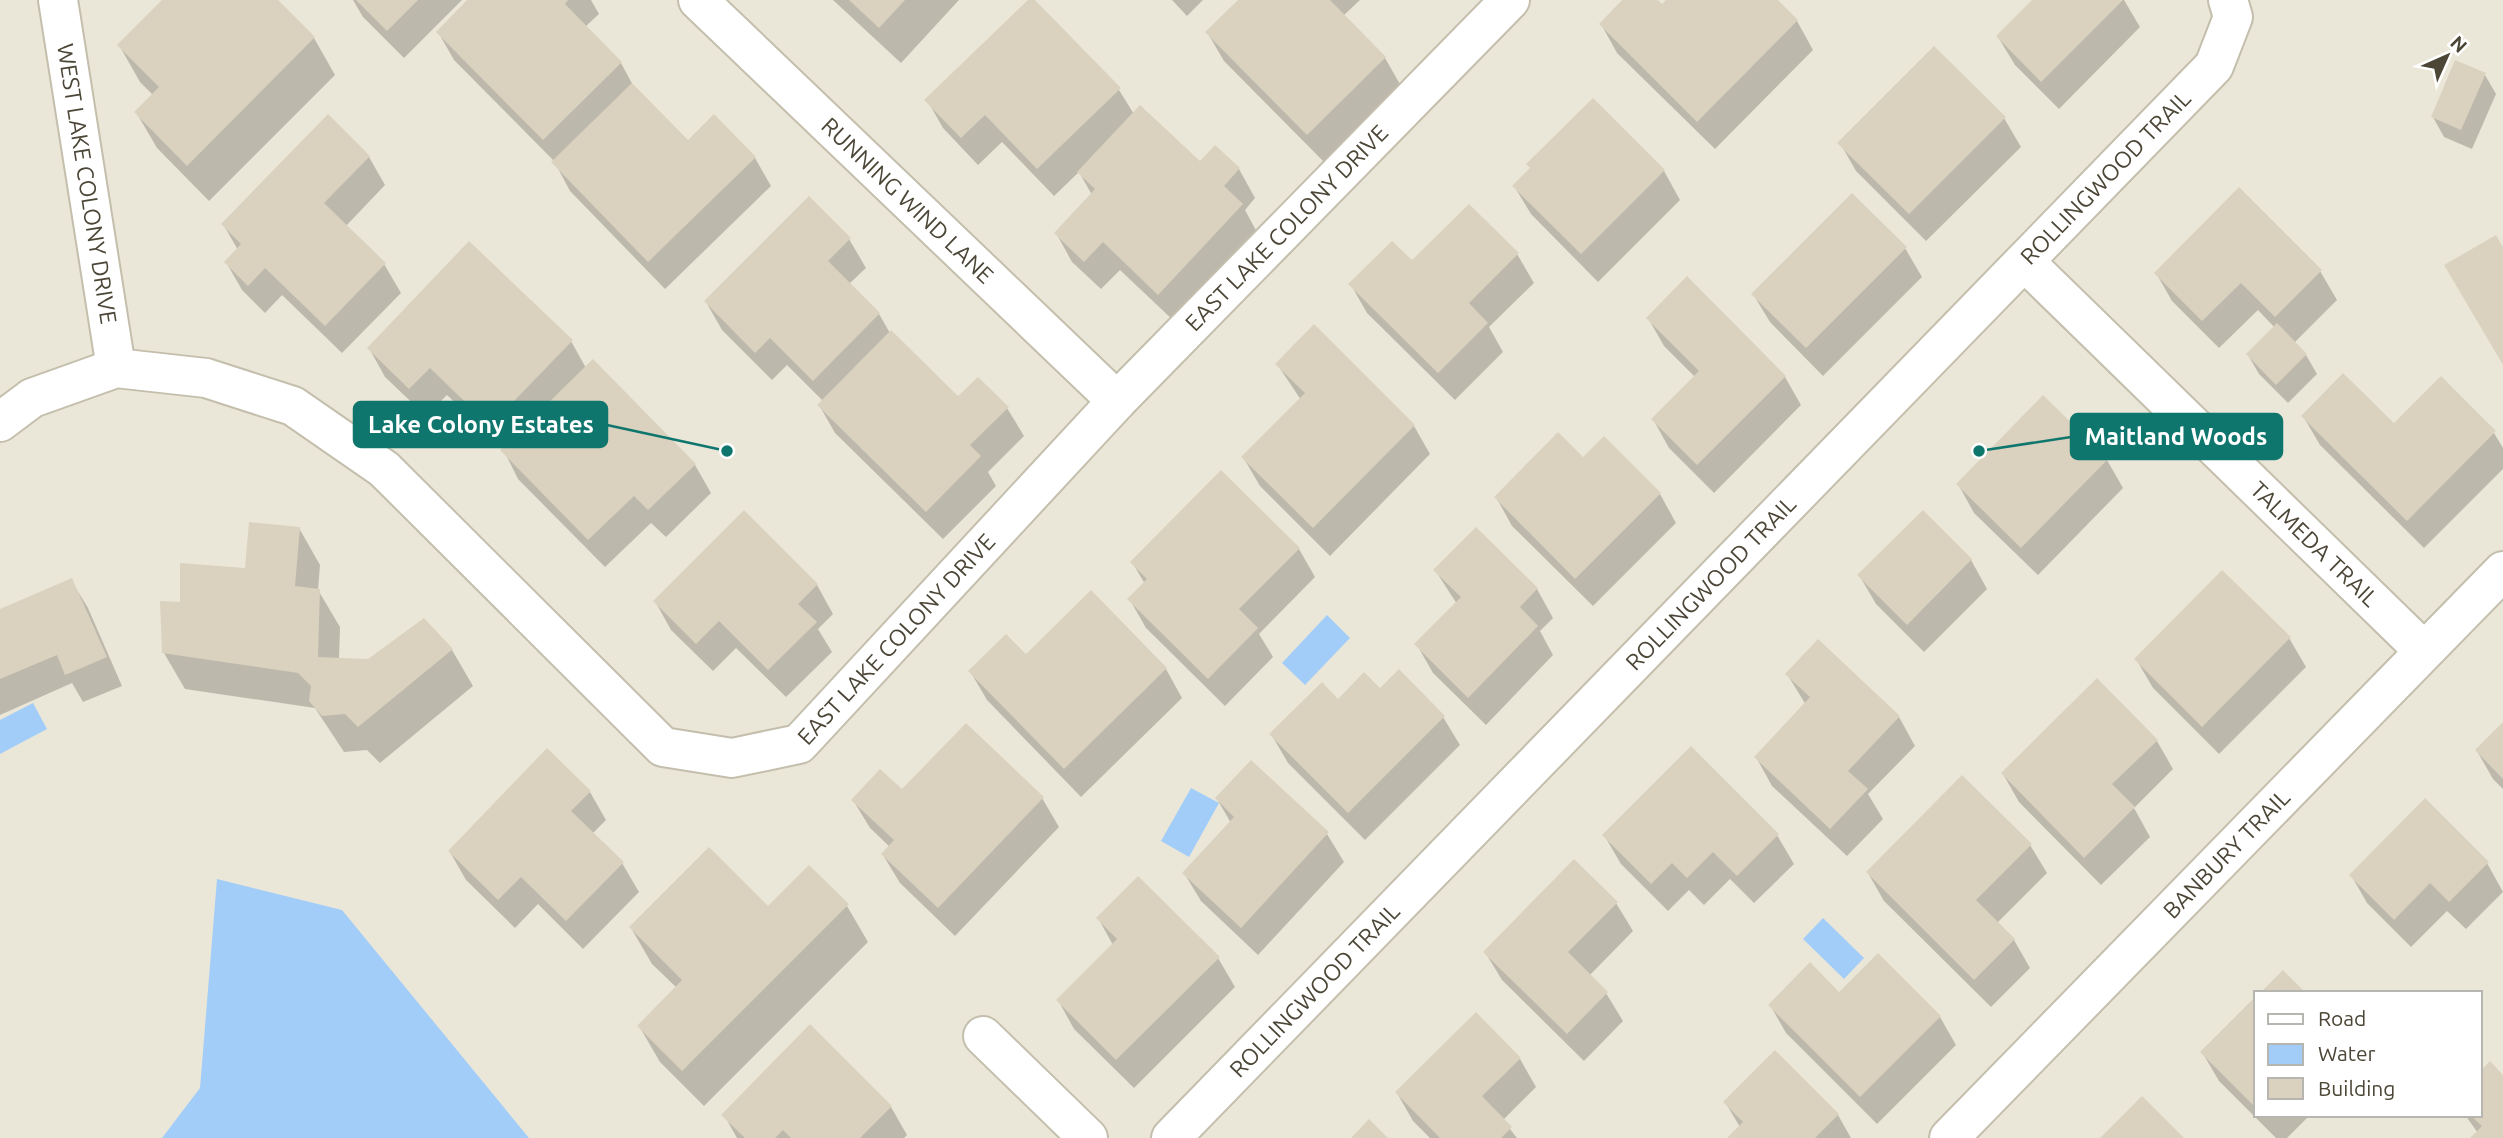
<svg xmlns="http://www.w3.org/2000/svg" width="2503" height="1138" font-family="Ubuntu,sans-serif">
	<style>
		.residential { fill: #ebe7d8; fill-rule: evenodd }
		.water { fill: #a2cdf9 }
		.shadow { fill: #0003 }
		.building { fill: #dad2bf }
		.lines { fill: none; stroke-linecap: round; stroke-linejoin: round }
		.minor-casing { stroke: #c4beac; stroke-width: 42 }
		.minor { stroke: #fff; stroke-width: 38 }
		.labels { text-anchor: middle; stroke-width: 5; stroke-linejoin: round; paint-order: stroke }
		.street-label { font-size: 23px; fill: #4c4637; stroke: #fff }
		.leader { fill: none; stroke: #0f766e; stroke-width: 2.5 }
		.callout-dot { fill: #0f766e; stroke: #fff; stroke-width: 2.5 }
		.callout { fill: #0f766e; stroke: #0f766e; stroke-width: 2.5 }
		.callout-label { font-size: 24px; text-anchor: middle; font-weight: bold; fill: #fff }
	</style>
	<rect width="100%" height="100%" fill="#f7f4eb"/>
	<path class="residential" d="M 0,0 L 2503,0 L 2503,1138 L 0,1138 ZM 2256,993 L 2480,993 L 2480,1115 L 2256,1115 Z"/>
	<path class="water" d="M 1327,615 L 1350,638 L 1305,685 L 1282,663 Z
		M 33,703 L 47,729 L 0,754 L 0,720 Z
		M 1191,788 L 1219,803 L 1189,857 L 1161,841 Z
		M 217,879 L 342,910 L 529,1138 L 162,1138 L 200,1088 Z
		M 1823,918 L 1864,958 L 1844,979 L 1803,939 Z"/>
	<path class="shadow" d="M 164,0 L 276,0 L 314,38 L 335,75 L 209,201 L 157,148 L 136,112 L 153,95 L 140,82 L 119,45 Z
		M 353,0 L 462,0 L 404,58 L 363,17 Z
		M 470,0 L 591,0 L 599,14 L 585,27 L 621,63 L 635,89 L 688,143 L 755,158 L 771,186 L 665,289 L 570,191 L 554,161 L 454,60 L 438,32 Z
		M 833,0 L 959,0 L 901,63 Z
		M 1030,0 L 1119,90 L 1134,114 L 1200,163 L 1215,147 L 1239,169 L 1255,198 L 1245,210 L 1258,234 L 1175,322 L 1120,270 L 1101,289 L 1072,262 L 1056,233 L 1092,195 L 1079,172 L 1054,196 L 1002,142 L 978,165 L 943,128 L 927,100 Z
		M 1172,0 L 1203,0 L 1187,16 Z
		M 1240,0 L 1360,0 L 1343,16 L 1385,58 L 1401,86 L 1324,162 L 1224,61 L 1207,32 Z
		M 1625,0 L 1655,0 L 1662,7 L 1669,0 L 1776,0 L 1797,21 L 1813,50 L 1715,149 L 1617,53 L 1601,24 Z
		M 2035,0 L 2124,0 L 2140,27 L 2059,109 L 2015,65 L 1998,37 Z
		M 2485,75 L 2496,94 L 2472,149 L 2444,137 L 2433,117 Z
		M 2004,118 L 2021,147 L 1926,241 L 1856,171 L 1840,143 Z
		M 369,157 L 385,185 L 345,227 L 384,264 L 401,293 L 342,353 L 282,295 L 265,313 L 242,290 L 226,262 L 238,250 L 223,224 Z
		M 1531,169 L 1664,171 L 1680,200 L 1598,282 L 1531,214 L 1514,186 Z
		M 849,239 L 866,268 L 849,284 L 879,314 L 890,333 L 958,399 L 1007,408 L 1024,436 L 988,472 L 996,486 L 943,539 L 835,433 L 819,405 L 823,401 L 787,365 L 772,380 L 722,330 L 706,302 Z
		M 1905,248 L 1922,277 L 1823,376 L 1770,322 L 1753,294 Z
		M 1517,254 L 1534,283 L 1489,327 L 1503,352 L 1455,400 L 1367,313 L 1351,285 L 1412,263 Z
		M 2320,271 L 2337,300 L 2294,343 L 2306,355 L 2317,374 L 2288,403 L 2259,374 L 2248,355 L 2275,328 L 2258,310 L 2219,348 L 2172,301 L 2156,273 Z
		M 1648,318 L 1785,377 L 1801,405 L 1714,493 L 1669,448 L 1653,419 L 1695,377 L 1664,346 Z
		M 571,341 L 586,368 L 695,465 L 711,493 L 666,537 L 651,523 L 605,567 L 518,479 L 503,449 L 447,395 L 426,416 L 385,377 L 369,348 Z
		M 1277,364 L 1414,426 L 1430,454 L 1330,556 L 1260,486 L 1243,457 L 1301,400 Z
		M 2303,416 L 2494,433 L 2503,448 L 2503,469 L 2424,548 L 2320,445 Z
		M 2107,460 L 2123,488 L 2038,575 L 1974,513 L 1958,484 Z
		M 1660,494 L 1676,523 L 1593,606 L 1512,526 L 1496,497 Z
		M 1923,512 L 1971,560 L 1987,589 L 1924,652 L 1876,604 L 1859,575 Z
		M 299,528 L 320,565 L 318,590 L 340,627 L 339,660 L 368,661 L 452,650 L 473,686 L 380,763 L 367,750 L 344,752 L 315,708 L 185,689 L 164,653 L 182,603 L 247,569 Z
		M 1299,549 L 1315,577 L 1259,634 L 1273,657 L 1225,706 L 1146,628 L 1130,600 L 1145,584 L 1132,562 Z
		M 1435,570 L 1537,589 L 1553,618 L 1540,631 L 1553,655 L 1486,725 L 1433,673 L 1417,645 L 1457,604 Z
		M 71,580 L 88,608 L 122,686 L 83,702 L 72,683 L 0,715 L 0,611 Z
		M 817,585 L 833,614 L 818,629 L 832,652 L 786,697 L 736,648 L 713,671 L 671,630 L 655,601 Z
		M 2289,638 L 2306,667 L 2219,754 L 2153,688 L 2136,659 Z
		M 1026,657 L 1166,669 L 1182,698 L 1081,797 L 987,700 L 970,671 Z
		M 1787,674 L 1899,717 L 1915,746 L 1868,794 L 1883,819 L 1847,856 L 1772,786 L 1756,757 L 1806,705 Z
		M 1380,691 L 1443,717 L 1460,745 L 1365,840 L 1288,763 L 1271,734 L 1338,701 Z
		M 2503,724 L 2503,789 L 2493,779 L 2477,751 Z
		M 2157,741 L 2173,769 L 2134,808 L 2150,837 L 2101,885 L 2019,802 L 2003,774 Z
		M 590,792 L 606,820 L 592,834 L 622,863 L 639,892 L 583,949 L 538,904 L 515,928 L 466,880 L 450,852 Z
		M 902,792 L 1042,798 L 1059,827 L 955,936 L 900,883 L 883,855 L 890,847 L 870,828 L 853,800 Z
		M 1217,799 L 1327,834 L 1344,862 L 1258,955 L 1201,901 L 1184,873 L 1231,823 Z
		M 1604,835 L 1777,835 L 1794,864 L 1754,903 L 1730,879 L 1704,905 L 1689,890 L 1668,911 L 1621,864 Z
		M 2030,845 L 2047,873 L 1997,923 L 2014,940 L 2030,968 L 1991,1007 L 1884,901 L 1868,873 Z
		M 2487,863 L 2503,892 L 2466,929 L 2447,911 L 2411,947 L 2367,903 L 2351,875 Z
		M 1616,903 L 1633,931 L 1589,976 L 1606,993 L 1623,1021 L 1584,1061 L 1502,980 L 1485,952 Z
		M 847,906 L 868,942 L 704,1106 L 660,1062 L 639,1026 L 677,988 L 652,964 L 631,928 L 768,908 Z
		M 1098,918 L 1218,958 L 1235,987 L 1134,1088 L 1074,1029 L 1058,1000 L 1113,945 Z
		M 1839,994 L 1940,1017 L 1956,1045 L 1877,1124 L 1786,1033 L 1770,1005 Z
		M 2256,999 L 2256,1115 L 2310,1115 L 2287,1138 L 2276,1138 L 2219,1081 L 2202,1052 Z
		M 1476,1014 L 1520,1059 L 1536,1087 L 1503,1120 L 1517,1138 L 1430,1138 L 1413,1121 L 1397,1093 Z
		M 2503,1077 L 2503,1138 L 2473,1138 L 2478,1133 L 2465,1115 L 2480,1115 Z
		M 1725,1102 L 1838,1115 L 1851,1138 L 1729,1138 L 1740,1127 Z
		M 891,1107 L 907,1135 L 904,1138 L 737,1138 L 724,1115 Z"/>
	<path class="building" d="M 162,0 L 278,0 L 315,37 L 187,166 L 134,112 L 159,87 L 117,45 Z
		M 356,0 L 418,0 L 387,31 Z
		M 467,0 L 568,0 L 565,4 L 622,62 L 543,140 L 436,32 Z
		M 849,0 L 905,0 L 879,28 Z
		M 1028,0 L 1035,0 L 1121,88 L 1037,169 L 985,115 L 961,138 L 924,100 Z
		M 1238,0 L 1330,0 L 1386,57 L 1307,135 L 1205,32 Z
		M 1622,0 L 1658,0 L 1662,4 L 1666,0 L 1778,0 L 1798,20 L 1697,122 L 1599,24 Z
		M 2032,0 L 2123,0 L 2041,82 L 1996,36 Z
		M 1934,46 L 2006,117 L 1909,214 L 1837,143 Z
		M 2455,60 L 2486,73 L 2461,130 L 2431,117 Z
		M 632,83 L 688,140 L 714,114 L 756,157 L 648,262 L 551,162 Z
		M 1593,98 L 1665,170 L 1581,254 L 1512,186 L 1530,168 L 1526,164 Z
		M 1140,105 L 1200,161 L 1215,145 L 1240,168 L 1224,186 L 1243,204 L 1158,295 L 1103,242 L 1084,262 L 1054,233 L 1095,189 L 1077,172 Z
		M 328,114 L 370,156 L 324,203 L 386,263 L 325,326 L 265,268 L 248,286 L 224,262 L 241,244 L 221,224 Z
		M 2239,187 L 2322,270 L 2275,317 L 2241,283 L 2202,321 L 2154,273 Z
		M 1852,193 L 1907,247 L 1806,348 L 1751,294 Z
		M 809,196 L 851,238 L 828,261 L 880,313 L 813,381 L 770,338 L 755,353 L 704,301 Z
		M 1469,204 L 1519,253 L 1469,303 L 1488,323 L 1438,373 L 1348,284 L 1392,241 L 1412,260 Z
		M 2496,235 L 2503,247 L 2503,365 L 2444,265 Z
		M 469,241 L 573,340 L 490,426 L 430,368 L 409,389 L 367,348 Z
		M 1687,276 L 1786,376 L 1697,465 L 1651,419 L 1699,371 L 1646,318 Z
		M 2277,323 L 2307,354 L 2276,385 L 2246,354 Z
		M 1314,324 L 1415,425 L 1313,528 L 1241,457 L 1305,393 L 1275,364 Z
		M 891,330 L 958,396 L 978,377 L 1009,407 L 970,445 L 981,456 L 926,512 L 817,405 Z
		M 593,359 L 696,464 L 648,510 L 634,496 L 588,540 L 500,450 Z
		M 2343,373 L 2394,423 L 2441,376 L 2496,431 L 2407,521 L 2301,416 Z
		M 2043,395 L 2108,459 L 2021,548 L 1956,484 Z
		M 1558,432 L 1583,457 L 1604,436 L 1661,493 L 1575,579 L 1494,497 Z
		M 1221,470 L 1300,548 L 1239,609 L 1258,628 L 1208,679 L 1127,599 L 1147,579 L 1130,562 Z
		M 744,510 L 818,584 L 798,604 L 817,622 L 768,670 L 719,621 L 696,644 L 653,601 Z
		M 1923,510 L 1972,559 L 1907,625 L 1857,575 Z
		M 249,522 L 300,527 L 295,586 L 320,589 L 318,657 L 368,659 L 424,618 L 453,649 L 358,727 L 345,714 L 322,716 L 309,701 L 311,686 L 298,673 L 162,653 L 160,601 L 180,602 L 180,563 L 245,568 Z
		M 1476,527 L 1538,588 L 1520,607 L 1538,626 L 1468,698 L 1414,644 L 1461,597 L 1433,570 Z
		M 2222,570 L 2291,637 L 2202,727 L 2134,659 Z
		M 72,578 L 107,657 L 65,675 L 57,655 L 0,679 L 0,609 Z
		M 1091,590 L 1167,668 L 1064,769 L 968,671 L 1006,634 L 1026,654 Z
		M 1818,639 L 1900,716 L 1848,771 L 1868,789 L 1830,829 L 1754,757 L 1810,697 L 1785,674 Z
		M 1399,669 L 1445,716 L 1348,813 L 1269,734 L 1322,682 L 1338,699 L 1364,672 L 1380,688 Z
		M 2097,678 L 2158,740 L 2112,784 L 2135,807 L 2084,858 L 2001,773 Z
		M 2503,722 L 2503,779 L 2475,750 Z
		M 966,723 L 1044,797 L 938,908 L 881,854 L 894,840 L 851,800 L 880,769 L 902,789 Z
		M 1691,746 L 1779,834 L 1737,876 L 1713,852 L 1687,878 L 1672,863 L 1651,884 L 1602,835 Z
		M 547,748 L 591,791 L 571,811 L 624,862 L 566,921 L 521,877 L 498,900 L 448,851 Z
		M 1251,760 L 1329,832 L 1241,928 L 1182,873 L 1234,817 L 1215,798 Z
		M 1962,775 L 2032,844 L 1976,900 L 2015,939 L 1974,980 L 1866,872 Z
		M 2425,798 L 2489,862 L 2449,902 L 2430,883 L 2394,920 L 2349,875 Z
		M 709,847 L 768,906 L 809,865 L 849,904 L 682,1071 L 637,1026 L 682,980 L 629,927 Z
		M 1574,859 L 1618,902 L 1568,952 L 1608,992 L 1567,1034 L 1483,952 Z
		M 1138,876 L 1220,957 L 1116,1060 L 1056,1000 L 1117,939 L 1096,918 Z
		M 1878,953 L 1941,1016 L 1860,1097 L 1768,1005 L 1810,962 L 1839,992 Z
		M 2283,970 L 2306,993 L 2260,993 Z
		M 2256,996 L 2256,1108 L 2200,1052 Z
		M 1476,1012 L 1521,1058 L 1482,1096 L 1512,1127 L 1501,1138 L 1440,1138 L 1395,1092 Z
		M 810,1024 L 892,1106 L 860,1138 L 791,1138 L 783,1130 L 775,1138 L 745,1138 L 721,1115 Z
		M 1775,1050 L 1839,1114 L 1815,1138 L 1727,1138 L 1743,1122 L 1723,1102 Z
		M 2490,1061 L 2503,1075 L 2503,1138 L 2470,1138 L 2482,1126 L 2470,1115 L 2480,1115 L 2480,1071 Z
		M 2142,1096 L 2184,1138 L 2100,1138 Z
		M 1369,1119 L 1388,1138 L 1351,1138 Z"/>
	<g class="lines">
		<defs>
			<g id="minor">
				<path id="s1" d="M 58,0 L 116,368"/>
				<path id="s2" d="M 698,0 L 1117,401"/>
				<path id="s3" d="M 2025,262 L 2423,650"/>
				<path id="s4" d="M 0,422 L 32,398 L 116,368 L 206,378 L 293,406 L 384,469 L 663,747 L 732,758 L 799,744 L 1117,401 L 1510,0"/>
				<path d="M 983,1036 L 1088,1138"/>
				<path id="s5" d="M 1171,1138 L 2214,66 L 2233,17 L 2228,0"/>
				<path id="s6" d="M 1949,1138 L 2503,571"/>
			</g>
		</defs>
		<use href="#minor" class="minor-casing"/>
		<use href="#minor" class="minor"/>
	</g>
	<g class="labels">
		<g class="street-label">
			<text dy="8" stroke="none"><textPath href="#s5" startOffset="1340">ROLLINGWOOD TRAIL</textPath></text>
			<text dy="8" stroke="none"><textPath href="#s1" startOffset="186">WEST LAKE COLONY DRIVE</textPath></text>
			<text dy="8" stroke="none"><textPath href="#s2" startOffset="290">RUNNING WIND LANE</textPath></text>
			<text dy="8" stroke="none"><textPath href="#s4" startOffset="1664">EAST LAKE COLONY DRIVE</textPath></text>
			<text dy="8" stroke="none"><textPath href="#s3" startOffset="404">TALMEDA TRAIL</textPath></text>
			<text dy="8" stroke="none"><textPath href="#s5" startOffset="774">ROLLINGWOOD TRAIL</textPath></text>
			<text dy="8" stroke="none"><textPath href="#s4" startOffset="1097">EAST LAKE COLONY DRIVE</textPath></text>
			<text dy="8" stroke="none"><textPath href="#s6" startOffset="397">BANBURY TRAIL</textPath></text>
			<text dy="8" stroke="none"><textPath href="#s5" startOffset="206">ROLLINGWOOD TRAIL</textPath></text>
		</g>
	</g>
	<path class="leader" d="M727 451L607 425M1979 451L2071 437"/>
	<g class="callout-dot">
		<circle cx="727" cy="451" r="7"/>
		<circle cx="1979" cy="451" r="7"/>
	</g>
	<g class="callout">
		<rect x="354" y="402" width="253" height="45" rx="7"/>
		<rect x="2071" y="414" width="211" height="45" rx="7"/>
	</g>
	<g class="callout-label">
		<text x="481" y="433">Lake Colony Estates</text>
		<text x="2176" y="445">Maitland Woods</text>
	</g>
	<rect x="2254" y="991" width="228" height="126" fill="#ffffff" stroke="#b7b5af" stroke-width="2"/>
	<rect x="2268" y="1014" width="35" height="10" fill="#ffffff" stroke="#b7b5af" stroke-width="2"/>
	<text x="2318" y="1026" font-size="21" fill="#4c4637">Road</text>
	<rect x="2268" y="1044" width="35" height="21" fill="#a2cdf9" stroke="#b7b5af" stroke-width="2"/>
	<text x="2318" y="1061" font-size="21" fill="#4c4637">Water</text>
	<rect x="2268" y="1078" width="35" height="21" fill="#dad2bf" stroke="#b7b5af" stroke-width="2"/>
	<text x="2318" y="1096" font-size="21" fill="#4c4637">Building</text>
	<g transform="translate(2447 56) rotate(45)" stroke="#ffffff" stroke-width="5" paint-order="stroke">
	<path d="M0-5L12 26L0 18L-12 26Z" fill="#4c4637"/>
	<text y="-10" font-size="19" font-weight="bold" text-anchor="middle" fill="#4c4637">N</text>
	</g>
</svg>
